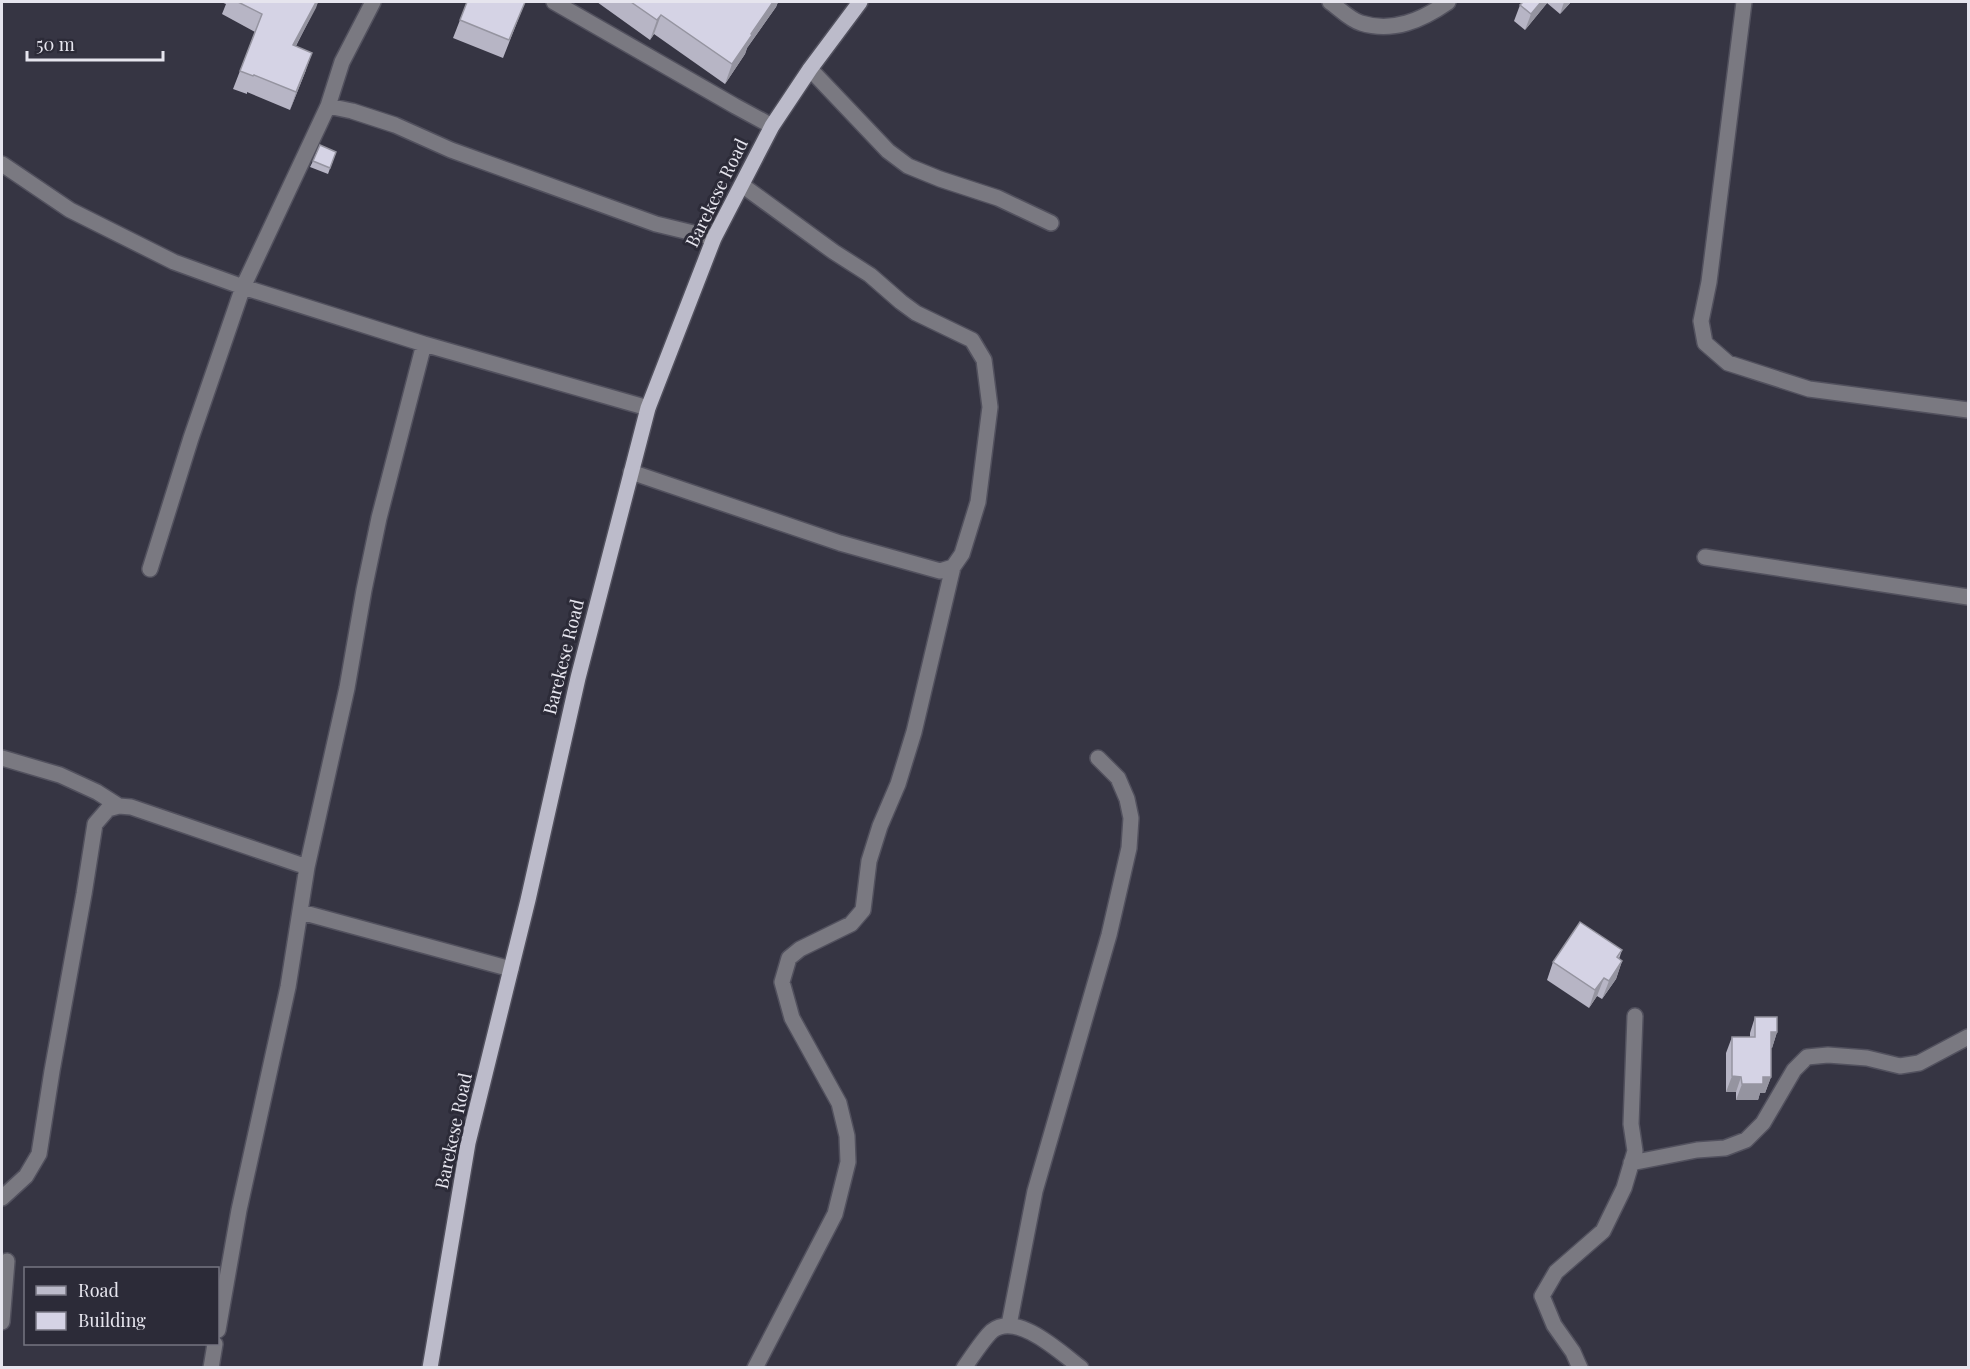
<svg xmlns="http://www.w3.org/2000/svg" width="1970" height="1369" font-family="'Playfair Display',serif">
	<style>
		.lines { fill: none; stroke-linecap: round; stroke-linejoin: round }
		.minor-casing { stroke: #52515e; stroke-width: 18 }
		.major-casing { stroke: #52515e; stroke-width: 18 }
		.minor { stroke: #7a7981; stroke-width: 15 }
		.major { stroke: #bcbbca; stroke-width: 15 }
		.wall { fill: #b7b5c5 }
		.shaded-wall { fill: #9594a0 }
		.building { fill: #d5d3e5; stroke: #9594a0; stroke-width: 1.5 }
		.labels { text-anchor: middle; stroke-width: 6; stroke-linejoin: round; paint-order: stroke }
		.street-label { font-size: 18px; fill: #e6e5ee; stroke: #2c2b38 }
	</style>
	<rect width="100%" height="100%" fill="#363543"/>
	<g class="lines">
		<defs>
			<path id="minor" d="M 554,2 L 735,106 L 772,126
				M 1330,2 C 1339,8 1350,20 1361,23 C 1393,33 1422,20 1448,2
				M 1744,2 L 1709,282 L 1701,321 L 1705,343 L 1728,363 L 1809,389 L 1968,410
				M 810,69 L 888,151 L 908,166 L 940,179 L 998,198 L 1051,223
				M 328,106 L 352,111 L 395,125 L 451,150 L 656,224 L 714,238
				M 2,164 L 70,210 L 174,262 L 243,287 L 424,344 L 648,408
				M 631,472 L 840,543 L 940,571 L 953,567 L 962,554 L 978,502 L 990,407 L 984,360 L 972,340 L 916,313 L 901,302 L 870,275 L 834,252 L 742,185
				M 1705,557 L 1968,597
				M 150,569 L 191,438 L 243,287 L 328,106 L 342,62 L 373,2
				M 2,758 L 60,775 L 97,792 L 119,806
				M 301,912 L 511,969
				M 1631,1163 L 1697,1150 L 1725,1148 L 1746,1140 L 1763,1123 L 1794,1070 L 1807,1057 L 1828,1055 L 1867,1058 L 1900,1066 L 1919,1063 L 1968,1037
				M 2,1198 L 26,1176 L 39,1154 L 52,1071 L 84,894 L 95,824 L 108,809 L 119,806 L 131,807 L 307,867
				M 2,1322 L 7,1261
				M 1009,1325 L 1035,1191 L 1109,935 L 1129,848 L 1131,818 L 1127,799 L 1118,778 L 1098,758
				M 218,1330 L 239,1210 L 288,987 L 307,867 L 347,688 L 364,590 L 379,518 L 424,344
				M 211,1368 L 215,1344
				M 755,1368 L 835,1214 L 848,1162 L 847,1136 L 839,1103 L 792,1018 L 782,982 L 789,958 L 800,949 L 851,924 L 863,910 L 869,861 L 880,826 L 898,784 L 914,732 L 953,567
				M 964,1368 C 971,1358 984,1338 992,1331 C 1017,1311 1061,1353 1081,1368
				M 1580,1368 L 1573,1352 L 1554,1325 L 1542,1296 L 1556,1272 L 1603,1231 L 1624,1188 L 1635,1151 L 1631,1124 L 1635,1016"/>
			<path id="major" d="M 430,1368 L 468,1143 L 528,900 L 578,678 L 648,408 L 714,238 L 772,126 L 810,69 L 860,2"/>
		</defs>
		<use href="#minor" class="minor-casing"/>
		<use href="#major" class="major-casing"/>
		<use href="#minor" class="minor"/>
		<use href="#major" class="major"/>
	</g>
	<path class="wall" d="M 221,2 L 318,2 L 296,46 L 306,70 L 290,110 L 247,92 L 247,94 L 233,89 L 255,32 L 222,14 L 226,4 Z
		M 467,2 L 525,2 L 503,58 L 453,38 Z
		M 597,2 L 778,2 L 776,7 L 747,48 L 745,54 L 725,84 L 654,34 L 650,40 Z
		M 1523,2 L 1571,2 L 1560,14 L 1547,3 L 1525,30 L 1514,21 L 1520,5 Z
		M 336,152 L 328,174 L 310,167 L 313,161 Z
		M 1622,950 L 1619,959 L 1622,961 L 1616,979 L 1602,999 L 1597,996 L 1589,1008 L 1547,980 L 1553,962 Z
		M 1755,1017 L 1777,1032 L 1772,1048 L 1771,1048 L 1771,1077 L 1765,1093 L 1760,1093 L 1758,1100 L 1736,1100 L 1736,1092 L 1726,1092 L 1726,1053 L 1732,1037 L 1750,1037 L 1750,1033 Z"/>
	<path class="shaded-wall" d="M 316,2 L 318,2 L 316,8 L 287,62 L 293,45 Z
		M 773,2 L 778,2 L 776,7 L 747,48 L 745,54 L 725,84 L 732,64 Z
		M 1541,2 L 1548,2 L 1525,30 L 1531,14 Z
		M 1564,2 L 1571,2 L 1560,14 Z
		M 661,15 L 654,34 L 650,40 L 657,20 Z
		M 312,53 L 306,70 L 290,110 L 296,92 Z
		M 1622,961 L 1616,979 L 1602,999 L 1609,981 Z
		M 1604,978 L 1597,996 L 1589,1008 L 1595,990 Z
		M 1771,1032 L 1777,1032 L 1772,1048 L 1765,1048 Z
		M 1732,1076 L 1741,1077 L 1736,1092 L 1726,1092 Z
		M 1763,1077 L 1771,1077 L 1765,1093 L 1760,1093 L 1758,1100 L 1736,1100 L 1742,1084 Z"/>
	<path class="building" d="M 238,2 L 316,2 L 293,45 L 312,53 L 296,92 L 254,75 L 253,76 L 240,71 L 262,14 Z
		M 467,2 L 525,2 L 509,40 L 460,20 Z
		M 631,2 L 773,2 L 751,34 L 752,35 L 732,64 L 661,15 L 657,20 Z
		M 1523,2 L 1541,2 L 1531,14 L 1520,5 Z
		M 320,145 L 336,152 L 330,168 L 313,161 Z
		M 1580,922 L 1622,950 L 1617,957 L 1622,961 L 1609,981 L 1604,978 L 1595,990 L 1553,962 Z
		M 1755,1017 L 1777,1017 L 1777,1032 L 1771,1032 L 1771,1077 L 1763,1077 L 1763,1084 L 1742,1084 L 1741,1077 L 1732,1076 L 1732,1037 L 1755,1037 Z"/>
	<g class="labels">
		<g class="street-label">
			<text transform="translate(717 193) rotate(-64)" y="6">Barekese Road</text>
			<text transform="translate(564 657) rotate(-76)" y="6">Barekese Road</text>
			<text transform="translate(454 1131) rotate(-78)" y="6">Barekese Road</text>
		</g>
	</g>
	<rect width="1970" height="1369" fill="none" stroke="#e6e5ee" stroke-width="6"/>
	<rect x="24" y="1267" width="195" height="78" fill="#2c2b38" stroke="#767581" stroke-width="1.5"/>
	<rect x="36" y="1286" width="30" height="9" fill="#bcbbca" stroke="#767581" stroke-width="1.5"/>
	<text x="78" y="1297" font-size="18" fill="#e6e5ee">Road</text>
	<rect x="36" y="1312" width="30" height="18" fill="#d5d3e5" stroke="#767581" stroke-width="1.5"/>
	<text x="78" y="1327" font-size="18" fill="#e6e5ee">Building</text>
	<path d="M27 51v9h136v-9" fill="none" stroke="#e6e5ee" stroke-width="3"/>
	<text x="36" y="51" font-size="18" fill="#e6e5ee" stroke="#2c2b38" stroke-width="4.5" paint-order="stroke">50 m</text>
</svg>
